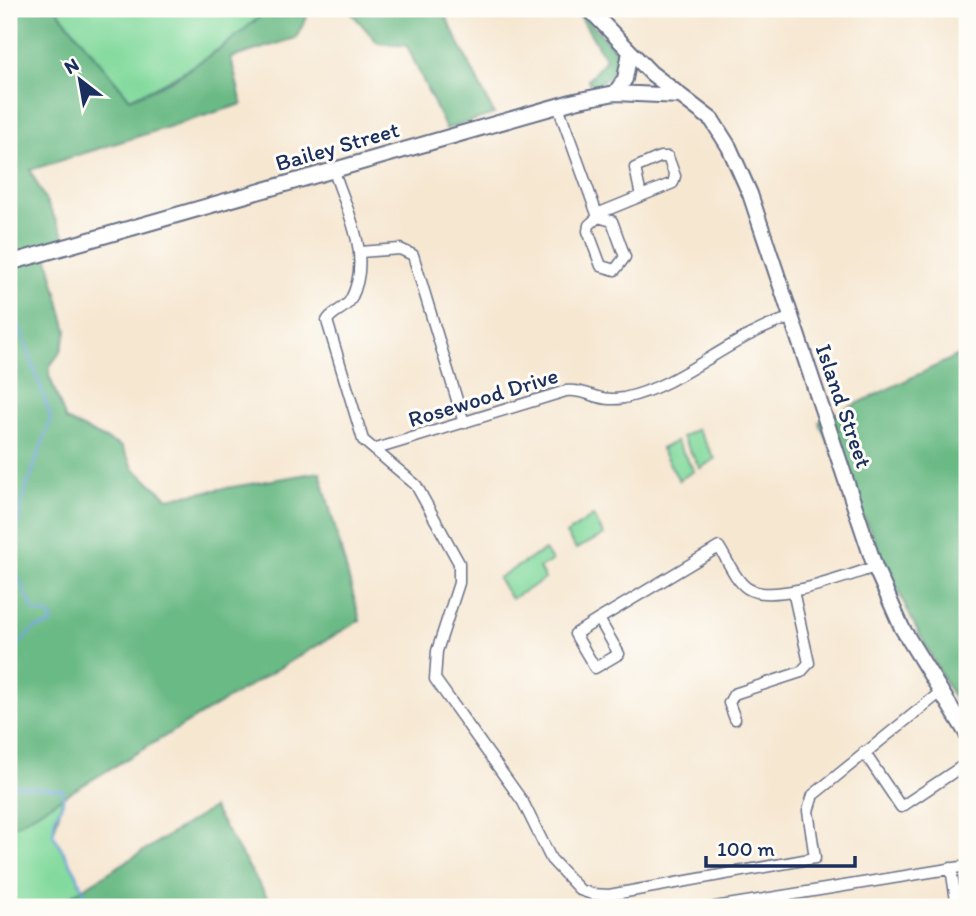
<svg xmlns="http://www.w3.org/2000/svg" width="976" height="916" font-family="Itim,sans-serif">
	<style>
		.green { fill: #84da9e; stroke: #50847e; stroke-width: 2 }
		.forest { fill: #6bba85; stroke: #437472; stroke-width: 2 }
		.lines { fill: none; stroke-linecap: round; stroke-linejoin: round }
		.stream { stroke: #73a3dd; stroke-width: 2.5 }
		.street-casing { stroke: #686f86; stroke-width: 13 }
		.secondary-casing { stroke: #686f86; stroke-width: 18 }
		.street { stroke: #fff; stroke-width: 10 }
		.secondary { stroke: #fff; stroke-width: 14 }
		.labels { text-anchor: middle; stroke-width: 6; stroke-linejoin: round; paint-order: stroke }
		.street-label { font-size: 23px; fill: #1b2f5e; stroke: #fdfcf7 }
	</style>
	<rect width="100%" height="100%" fill="#fdfcf7"/>
	<filter id="ink" filterUnits="userSpaceOnUse"><feTurbulence type="fractalNoise" baseFrequency=".0143" numOctaves="2"/><feDisplacementMap in="SourceGraphic" scale="14" xChannelSelector="R" yChannelSelector="G"/><feConvolveMatrix kernelMatrix="1 2 1 2 8 2 1 2 1" color-interpolation-filters="sRGB"/></filter>
	<filter id="wash" filterUnits="userSpaceOnUse"><feTurbulence type="fractalNoise" baseFrequency=".00686" numOctaves="4" result="noise"/><feDisplacementMap in="SourceGraphic" scale="28" xChannelSelector="R" yChannelSelector="G"/><feGaussianBlur stdDeviation="1.57" result="paint"/><feColorMatrix in="noise" values="0 0 0 0 0 0 0 0 0 0 0 0 0 0 0 0 0 1.4 0 .05"/><feComposite in="paint" operator="in"/></filter>
	<g filter="url(#wash)">
		<rect width="100%" height="100%" fill="#f6e7d1"/>
		<path class="green" d="M 56,9 L 269,9 C 227,47 181,76 130,99 Z
			M 697,429 L 715,459 L 700,468 L 682,437 Z
			M 676,441 L 694,471 L 679,480 L 661,449 Z
			M 593,516 L 604,535 L 576,549 L 566,534 Z
			M 545,550 L 552,561 L 539,568 L 545,579 L 511,599 L 498,578 Z
			M 9,785 L 64,795 L 53,834 L 76,873 L 90,907 L 9,907 Z"/>
		<path class="forest" d="M 9,9 L 56,9 L 130,99 L 172,80 L 223,47 L 269,9 L 311,9 L 296,38 L 231,58 L 242,104 L 30,170 L 66,240 L 9,256 Z
			M 348,9 L 442,9 L 494,114 L 446,129 L 407,46 L 378,43 Z
			M 546,9 L 578,9 L 618,53 L 611,75 L 592,88 L 588,80 L 606,60 L 576,9 Z
			M 47,255 L 67,331 L 61,351 L 50,366 L 49,375 L 66,420 L 122,447 L 134,469 L 168,498 L 320,472 L 360,620 L 9,829 L 9,266 Z
			M 967,351 L 967,723 L 912,620 L 819,422 Z
			M 213,808 L 273,907 L 53,907 Z"/>
		<g class="lines">
			<path class="stream" d="M 9,655 L 34,629 L 50,625 L 53,619 L 49,615 L 34,611 L 12,564 L 21,504 L 51,418 L 14,309 L 12,268
				M 9,746 L 9,749
				M 9,785 L 63,790 L 63,802 L 55,818 L 53,834 L 76,873 L 90,907"/>
		</g>
	</g>
	<g filter="url(#ink)">
		<g class="lines">
			<defs>
				<path id="street" d="M 558,106 L 598,217 L 589,225 L 588,231 L 601,266 L 615,270 L 625,257 L 612,221 L 598,217
					M 334,171 C 347,212 373,256 351,299 C 345,310 332,311 327,321 L 363,440 L 416,485 L 459,563 L 459,583 L 437,651 L 435,679 L 523,802 L 551,859 L 580,890 L 592,894 L 609,895 L 815,858 L 808,811 L 813,795 L 942,691
					M 597,214 L 673,183 L 675,176 L 668,157 L 660,157 L 635,168 L 641,196
					M 360,252 L 400,249 L 413,255 L 464,423
					M 376,449 L 566,391 C 589,389 596,403 624,398 C 683,385 730,336 790,318
					M 599,619 L 575,634 L 595,668 L 619,654 L 599,619 L 719,547 C 727,559 735,580 747,588 C 772,605 846,576 875,567
					M 735,719 L 729,703 L 734,694 L 801,672 L 809,663 L 793,591
					M 864,752 L 901,807 L 967,763
					M 951,868 L 957,907
					M 715,907 L 967,866"/>
				<path id="secondary" d="M 589,9 L 651,73 L 712,120 L 729,147 L 750,194 L 875,567 L 902,628 L 967,734
					M 615,93 L 625,79 L 630,52
					M 9,263 L 575,101 L 615,93 L 681,96"/>
			</defs>
			<use href="#street" class="street-casing"/>
			<use href="#secondary" class="secondary-casing"/>
			<use href="#street" class="street"/>
			<use href="#secondary" class="secondary"/>
		</g>
	</g>
	<g class="labels">
		<g class="street-label">
			<text transform="translate(337 146) rotate(-16)" y="8">Bailey Street</text>
			<text transform="translate(483 397) rotate(-17)" y="8">Rosewood Drive</text>
			<text transform="translate(844 406) rotate(71)" y="8">Island Street</text>
		</g>
	</g>
	<rect width="976" height="916" fill="none" stroke="#fdfcf7" stroke-width="35"/>
	<g transform="translate(80 80) rotate(329)" stroke="#fdfcf7" stroke-width="5" paint-order="stroke">
	<path d="M0-5L12 26L0 18L-12 26Z" fill="#1b2f5e"/>
	<text y="-10" font-size="19" font-weight="bold" text-anchor="middle" fill="#1b2f5e">N</text>
	</g>
	<path d="M706 856v10h149v-10" fill="none" stroke="#1b2f5e" stroke-width="3.5"/>
	<text x="717" y="856" font-size="21" fill="#1b2f5e" stroke="#fdfcf7" stroke-width="5" paint-order="stroke">100 m</text>
</svg>
